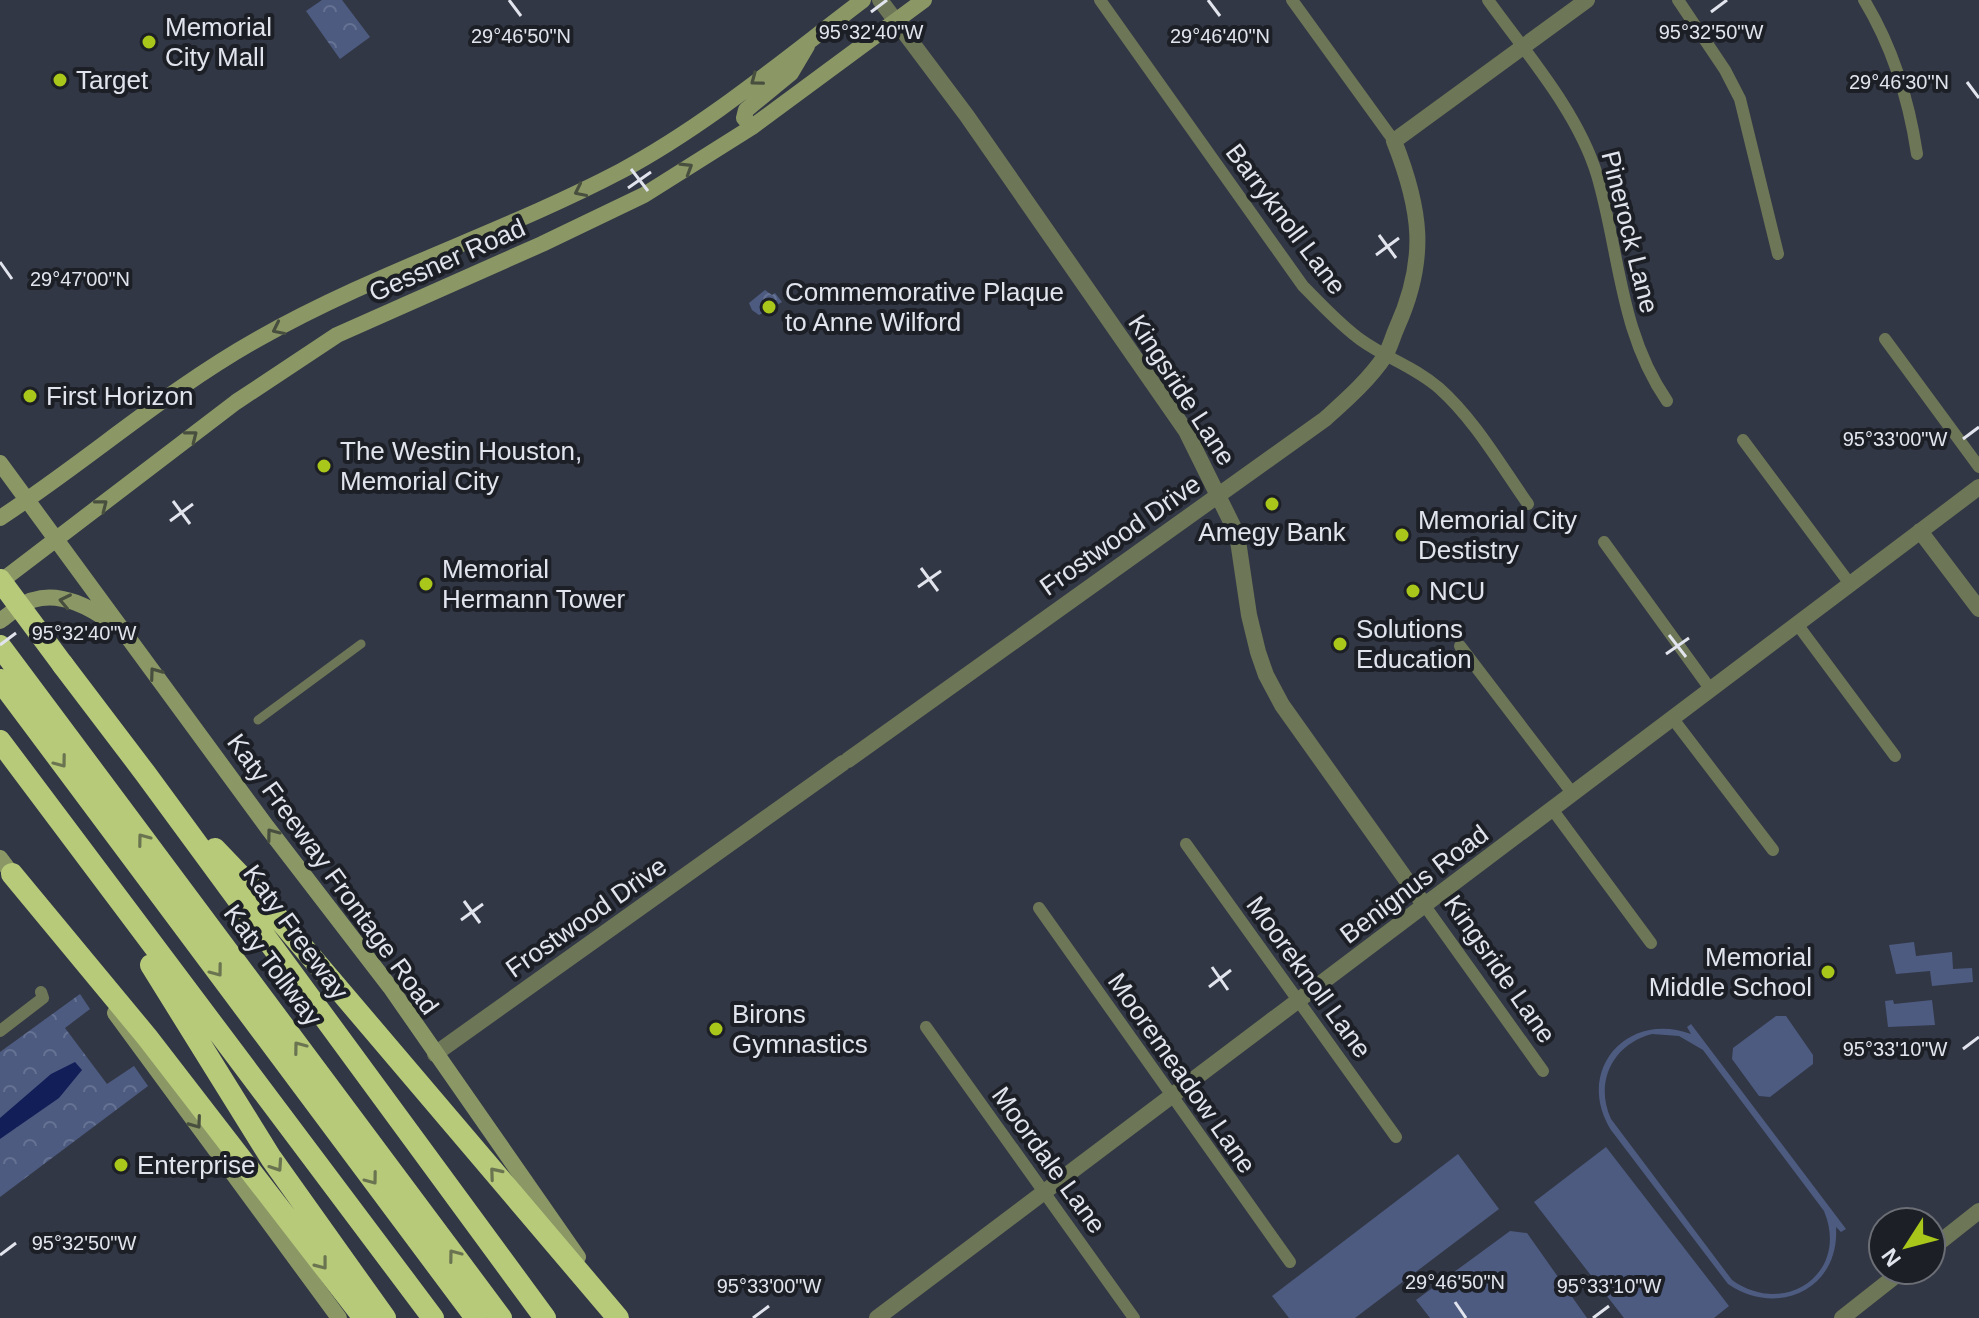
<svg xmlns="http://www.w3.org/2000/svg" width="1979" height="1318" font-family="Arial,sans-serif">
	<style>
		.grass { fill: #4d5b81; fill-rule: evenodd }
		.forest { fill: url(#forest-crowns) }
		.water { fill: #121e58 }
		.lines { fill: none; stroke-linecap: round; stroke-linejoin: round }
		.pedestrian { stroke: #6d7656; stroke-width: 9 }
		.minor { stroke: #6d7656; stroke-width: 12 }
		.tertiary { stroke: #6d7656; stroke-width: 16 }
		.secondary { stroke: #8b9866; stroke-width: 16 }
		.motorway { stroke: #b7ca7a; stroke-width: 22 }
		.motorway-bridge { stroke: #b7ca7a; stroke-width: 22 }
		.oneway { stroke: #484f3f }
		.oneway2 { stroke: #6a7450 }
		.ticks { fill: none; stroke: #e1e4ed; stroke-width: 3 }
		.poi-dot { fill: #a9c71a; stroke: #1c1f25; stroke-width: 3 }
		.labels { text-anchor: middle; stroke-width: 8; stroke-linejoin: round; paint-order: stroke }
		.poi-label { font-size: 26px; fill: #e1e4ed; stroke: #1c1f25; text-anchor: start }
		.street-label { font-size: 26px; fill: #e1e4ed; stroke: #1c1f25 }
		.ticks-label { font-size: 20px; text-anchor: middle; fill: #e1e4ed; stroke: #1c1f25; stroke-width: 8; stroke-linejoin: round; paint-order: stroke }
	</style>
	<defs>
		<pattern id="forest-crowns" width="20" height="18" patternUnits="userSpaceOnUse" patternTransform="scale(2)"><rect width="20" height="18" fill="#4d5b81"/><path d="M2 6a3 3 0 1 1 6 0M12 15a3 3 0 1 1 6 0" fill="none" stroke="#667293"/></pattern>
	</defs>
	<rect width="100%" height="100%" fill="#323745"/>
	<path class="grass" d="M 1914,942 L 1916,956 L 1952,952 L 1953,969 L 1972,968 L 1973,982 L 1932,986 L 1930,971 L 1896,974 L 1889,945 Z
		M 1893,1000 L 1894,1004 L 1932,1000 L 1935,1025 L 1888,1027 L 1885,1001 Z
		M 1776,1016 L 1786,1016 L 1813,1055 L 1813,1064 L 1770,1097 L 1759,1096 L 1732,1059 L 1733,1048 Z
		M 1691,1024 L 1846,1229 L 1841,1232 L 1836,1227 C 1840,1289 1778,1318 1728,1284 L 1611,1130 C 1574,1071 1627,1010 1691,1034 L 1687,1027 ZM 1652,1034 L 1679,1036 L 1703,1050 L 1824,1211 C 1850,1273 1785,1318 1732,1280 L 1611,1119 C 1594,1082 1613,1044 1652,1034 Z
		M 1606,1147 L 1729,1306 L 1714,1318 L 1624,1318 L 1534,1202 Z
		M 1458,1154 L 1499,1209 L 1355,1318 L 1289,1318 L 1272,1296 Z
		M 1510,1231 L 1527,1233 L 1587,1318 L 1430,1318 L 1416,1300 Z"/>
	<path class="forest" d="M 322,0 L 342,0 L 370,37 L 340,59 L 306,11 Z
		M 765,290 L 772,295 L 775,293 L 782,302 L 759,315 L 752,310 L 749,303 Z
		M 80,994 L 90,1009 L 65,1028 L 107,1084 L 134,1066 L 148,1086 L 0,1197 L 0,1052 Z"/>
	<path class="water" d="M 75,1062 L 82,1070 L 59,1098 L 0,1139 L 0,1118 L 51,1074 Z"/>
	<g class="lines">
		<path class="pedestrian" d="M 258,720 L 361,644"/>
		<path class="minor" d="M 1100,0 L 1303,286 C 1322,305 1340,325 1361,340 C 1386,358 1415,367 1439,388 C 1475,420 1501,466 1528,504
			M 1292,0 L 1394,141
			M 1488,0 C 1526,53 1578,112 1597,175 C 1620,253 1619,331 1667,401
			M 1678,0 L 1725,70 L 1740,99 L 1778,254
			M 1864,0 C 1892,46 1909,101 1917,154
			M 1885,339 L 1979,467
			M 1743,440 L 1850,584
			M 1604,542 L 1711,690
			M 1797,624 L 1895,756
			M 1460,646 L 1573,794
			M 1673,719 L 1773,850
			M 1552,809 L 1651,943
			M 1186,844 L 1396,1137
			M 1425,906 L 1543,1071
			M 1039,908 L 1290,1262
			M 926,1027 L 1134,1318
			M 0,1031 L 43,998 L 41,992"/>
		<path class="tertiary" d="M 880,0 L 967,116 L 1186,431 L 1237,534 L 1249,615 L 1258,652 L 1266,675 L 1282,705 L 1425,906
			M 1920,531 L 1979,609
			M 848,760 L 1325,419 C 1346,400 1369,380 1385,356 C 1390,347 1393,336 1397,327 C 1428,258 1421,209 1394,141 L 1587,0
			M 435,1054 L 843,763
			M 1931,1249 L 1979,1211
			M 877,1318 L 1979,487
			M 1842,1318 L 1903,1270"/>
		<path class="secondary" d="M 752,127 L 744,118 L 746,110 L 791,73 L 807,46
			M 0,463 L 267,827 L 390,987 L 578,1257
			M 0,518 C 87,461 167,390 258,339 C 374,273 503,233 621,171 C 707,125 785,59 863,0
			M 0,582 L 236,402 L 337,335 L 542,244 L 644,195 L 752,127 L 924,0
			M 0,621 C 10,614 21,603 33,600 C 61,591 92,608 113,624
			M 0,858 L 18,882
			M 115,1013 L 339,1318"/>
		<path class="motorway" d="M 0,646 L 501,1318
			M 63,665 L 145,773 L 545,1318
			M 0,680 L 476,1318
			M 0,741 L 433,1318
			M 215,849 L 257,893 L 618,1318
			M 12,874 L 147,1037 L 364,1318
			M 151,965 L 271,1158 L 385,1318"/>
		<path class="motorway-bridge" d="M 0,580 L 63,665"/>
	</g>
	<defs><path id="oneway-chevron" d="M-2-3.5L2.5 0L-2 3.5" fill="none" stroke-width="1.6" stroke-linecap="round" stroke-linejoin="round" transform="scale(2)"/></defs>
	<g class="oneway">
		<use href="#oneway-chevron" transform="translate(756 80) rotate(143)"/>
		<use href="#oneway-chevron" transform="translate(687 168) rotate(-32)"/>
		<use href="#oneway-chevron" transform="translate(580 191) rotate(154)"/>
		<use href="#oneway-chevron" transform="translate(278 329) rotate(154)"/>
		<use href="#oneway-chevron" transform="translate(192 436) rotate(-38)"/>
		<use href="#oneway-chevron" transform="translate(102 505) rotate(-38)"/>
		<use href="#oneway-chevron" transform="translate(65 601) rotate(-168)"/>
		<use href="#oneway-chevron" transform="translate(155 673) rotate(-126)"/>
		<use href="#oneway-chevron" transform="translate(272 834) rotate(-127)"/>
		<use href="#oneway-chevron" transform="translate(196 1123) rotate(54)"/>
	</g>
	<g class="oneway2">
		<use href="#oneway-chevron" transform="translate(61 762) rotate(53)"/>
		<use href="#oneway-chevron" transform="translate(143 839) rotate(-127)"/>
		<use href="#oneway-chevron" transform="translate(217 971) rotate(53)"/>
		<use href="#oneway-chevron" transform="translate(299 1047) rotate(-127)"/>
		<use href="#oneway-chevron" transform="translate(277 1166) rotate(56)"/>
		<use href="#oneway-chevron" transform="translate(495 1173) rotate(-130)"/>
		<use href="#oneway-chevron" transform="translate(372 1179) rotate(53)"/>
		<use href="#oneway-chevron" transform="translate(454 1255) rotate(-127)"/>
		<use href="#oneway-chevron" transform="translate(322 1264) rotate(52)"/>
	</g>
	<path class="ticks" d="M 509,0 L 521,16M 1208,0 L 1220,16M 871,12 L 887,0M 1711,12 L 1727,0M 1967,82 L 1979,98M 631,169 L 648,191M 628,188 L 651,172M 1379,235 L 1396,258M 1376,255 L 1399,238M 0,262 L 12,279M 1963,439 L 1979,427M 173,501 L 190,524M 170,521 L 193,504M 921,568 L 938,591M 918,587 L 941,571M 1669,635 L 1686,657M 0,645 L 16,633M 1666,654 L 1689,638M 464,901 L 480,923M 461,920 L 483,904M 1212,967 L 1228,990M 1209,987 L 1231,970M 1963,1049 L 1979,1037M 0,1255 L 16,1243M 1455,1302 L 1466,1318M 753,1318 L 769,1306M 1593,1318 L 1609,1306"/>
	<g class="poi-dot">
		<circle cx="149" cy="42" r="8"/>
		<circle cx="60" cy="80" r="8"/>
		<circle cx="769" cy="307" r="8"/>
		<circle cx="30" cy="396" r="8"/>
		<circle cx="324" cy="466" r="8"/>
		<circle cx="1272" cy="504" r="8"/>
		<circle cx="1402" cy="535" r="8"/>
		<circle cx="426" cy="584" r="8"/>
		<circle cx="1413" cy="591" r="8"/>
		<circle cx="1340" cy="644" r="8"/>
		<circle cx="1828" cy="972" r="8"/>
		<circle cx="716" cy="1029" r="8"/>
		<circle cx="121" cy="1165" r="8"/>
	</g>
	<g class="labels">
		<g class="poi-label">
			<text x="165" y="36">Memorial<tspan x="165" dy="30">City Mall</tspan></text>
			<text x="76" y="89">Target</text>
			<text x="785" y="301">Commemorative Plaque<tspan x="785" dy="30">to Anne Wilford</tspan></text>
			<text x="46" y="405">First Horizon</text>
			<text x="340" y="460">The Westin Houston,<tspan x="340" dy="30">Memorial City</tspan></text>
			<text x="1418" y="529">Memorial City<tspan x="1418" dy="30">Destistry</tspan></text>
			<text x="1272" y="541" text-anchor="middle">Amegy Bank</text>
			<text x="442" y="578">Memorial<tspan x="442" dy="30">Hermann Tower</tspan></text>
			<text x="1429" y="600">NCU</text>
			<text x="1356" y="638">Solutions<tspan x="1356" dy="30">Education</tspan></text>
			<text x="1812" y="966" text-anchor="end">Memorial<tspan x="1812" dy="30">Middle School</tspan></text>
			<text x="732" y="1023">Birons<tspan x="732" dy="30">Gymnastics</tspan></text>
			<text x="137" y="1174">Enterprise</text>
		</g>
		<g class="street-label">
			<text transform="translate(1286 219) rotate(53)" y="9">Barryknoll Lane</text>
			<text transform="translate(1630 232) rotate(76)" y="9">Pinerock Lane</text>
			<text transform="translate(447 260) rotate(-24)" y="9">Gessner Road</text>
			<text transform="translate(1182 390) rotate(57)" y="9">Kingsride Lane</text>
			<text transform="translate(1120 535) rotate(-35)" y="9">Frostwood Drive</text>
			<text transform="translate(333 874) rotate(54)" y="9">Katy Freeway Frontage Road</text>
			<text transform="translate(1414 884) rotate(-37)" y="9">Benignus Road</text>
			<text transform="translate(586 917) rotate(-35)" y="9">Frostwood Drive</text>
			<text transform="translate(296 932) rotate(54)" y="9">Katy Freeway</text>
			<text transform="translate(273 965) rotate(53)" y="9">Katy Tollway</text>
			<text transform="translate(1500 969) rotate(55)" y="9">Kingsride Lane</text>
			<text transform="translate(1309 977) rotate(54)" y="9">Mooreknoll Lane</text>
			<text transform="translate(1182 1073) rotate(55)" y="9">Mooremeadow Lane</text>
			<text transform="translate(1049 1160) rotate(54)" y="9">Moordale Lane</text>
		</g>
	</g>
	<g class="ticks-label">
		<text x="871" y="39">95°32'40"W</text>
		<text x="1711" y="39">95°32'50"W</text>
		<text x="521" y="43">29°46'50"N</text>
		<text x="1220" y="43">29°46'40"N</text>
		<text x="1899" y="89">29°46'30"N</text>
		<text x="80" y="286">29°47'00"N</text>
		<text x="1895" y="446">95°33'00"W</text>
		<text x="84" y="640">95°32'40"W</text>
		<text x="1895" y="1056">95°33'10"W</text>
		<text x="84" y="1250">95°32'50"W</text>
		<text x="1455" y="1289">29°46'50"N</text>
		<text x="769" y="1293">95°33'00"W</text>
		<text x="1609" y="1293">95°33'10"W</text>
	</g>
	<g transform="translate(1907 1246) rotate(234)"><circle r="38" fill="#1c1f25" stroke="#6b6e75" stroke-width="2"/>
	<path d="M0-6L14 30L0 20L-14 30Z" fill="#a9c71a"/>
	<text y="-12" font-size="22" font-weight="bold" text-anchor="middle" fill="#e1e4ed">N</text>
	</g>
</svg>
